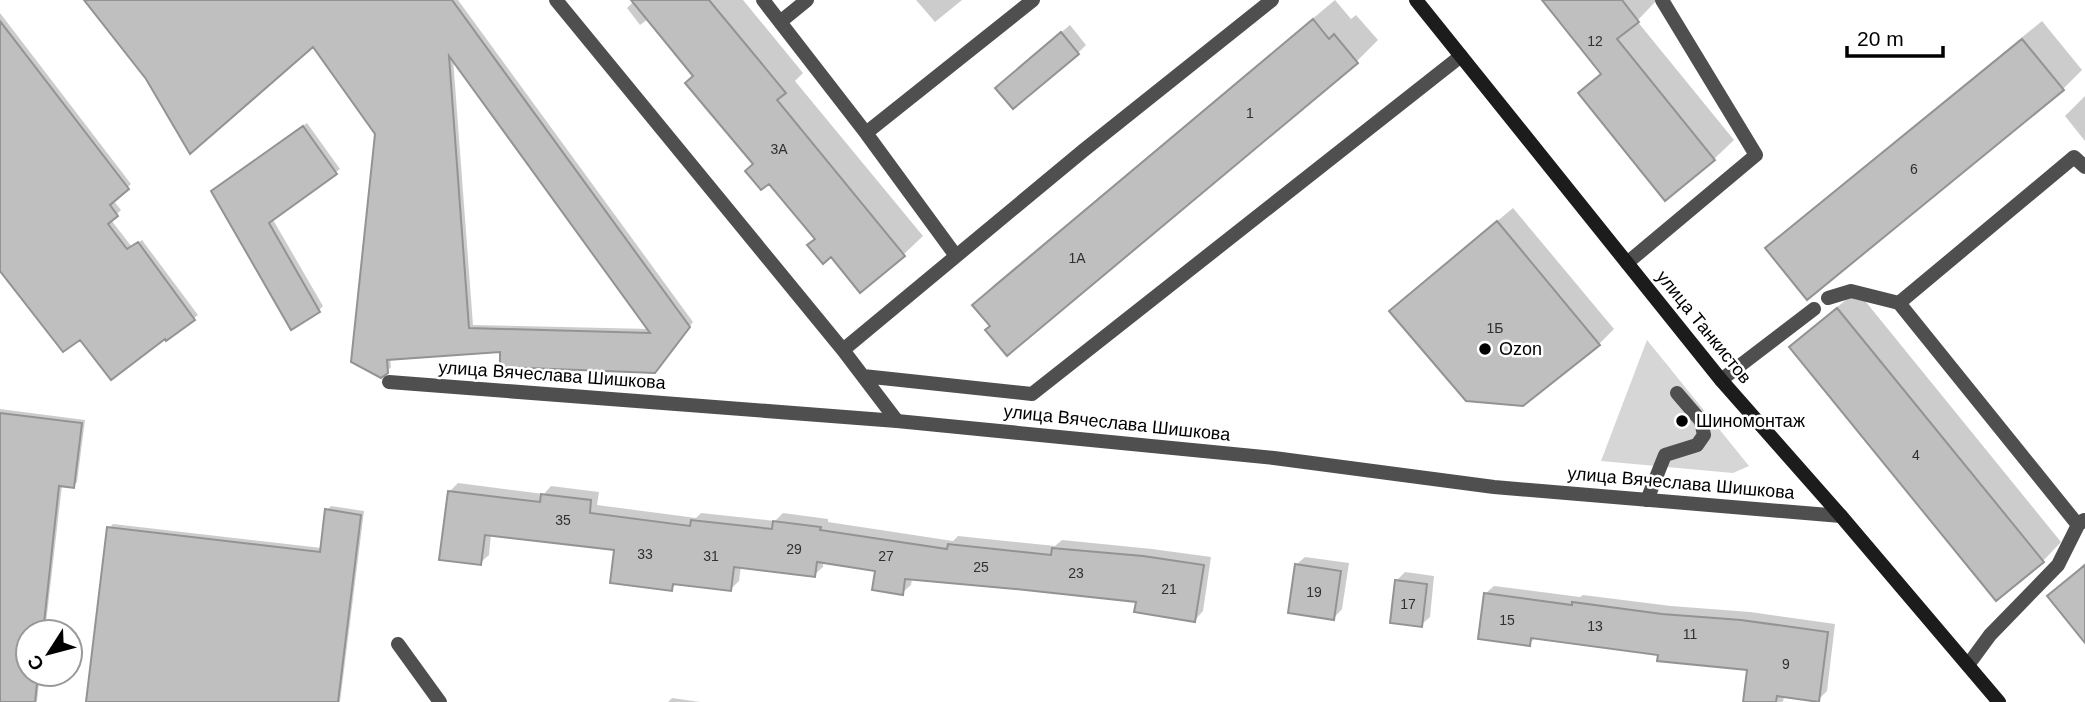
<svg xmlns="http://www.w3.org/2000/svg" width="2085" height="702" font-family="Arial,sans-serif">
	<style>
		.green { fill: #d6d6d6 }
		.shadow { fill: #0003; fill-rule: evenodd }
		.building { fill: #bfbfbf; stroke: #939393; stroke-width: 2; fill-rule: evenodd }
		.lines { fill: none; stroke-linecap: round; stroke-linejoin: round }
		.service { stroke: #4f4f4f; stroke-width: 14 }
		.minor { stroke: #4f4f4f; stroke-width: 14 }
		.secondary { stroke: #1c1c1c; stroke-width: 14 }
		.poi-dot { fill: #000; stroke: #fff; stroke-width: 2.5 }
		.labels { text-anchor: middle; stroke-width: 5; stroke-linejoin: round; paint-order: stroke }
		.number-label { font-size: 14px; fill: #303030 }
		.street-label { font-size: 18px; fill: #000; stroke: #fff }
		.poi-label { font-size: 18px; fill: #000; stroke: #fff; text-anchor: start }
	</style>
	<rect width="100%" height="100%" fill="#fff"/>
	<path class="green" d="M 1647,340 L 1749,466 L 1733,473 L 1601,461 Z"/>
	<path class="shadow" d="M 86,0 L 458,0 L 693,322 L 658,367 L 502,350 L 390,358 L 391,367 L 387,371 L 376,133 L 314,45 L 148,78 ZM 453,58 L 650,329 L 473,325 Z
		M 632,0 L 743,0 L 803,73 L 795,81 L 923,236 L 904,254 L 860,290 L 755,164 L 695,76 L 648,19 L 640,25 L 627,8 L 633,2 Z
		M 916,0 L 962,0 L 935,22 Z
		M 1335,0 L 1351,19 L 1356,15 L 1378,40 L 1357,61 L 1008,354 L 992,326 L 974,305 L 995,284 Z
		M 1544,0 L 1657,0 L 1637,21 L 1734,140 L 1714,159 L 1666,198 L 1580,93 L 1602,72 Z
		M 0,13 L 131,184 L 113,200 L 121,210 L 111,220 L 132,247 L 142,240 L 198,315 L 167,339 L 80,338 L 2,271 L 0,273 Z
		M 2042,21 L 2082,70 L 2063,89 L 1767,249 L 1786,230 Z
		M 1070,25 L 1086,45 L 1078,53 L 1006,79 Z
		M 2085,96 L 2085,141 L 2065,116 Z
		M 307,123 L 340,169 L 272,218 L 323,306 L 319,310 L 217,187 Z
		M 1513,208 L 1614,329 L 1599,344 L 1523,404 L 1391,312 L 1406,297 Z
		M 1857,291 L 2061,542 L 2043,561 L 1791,347 L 1810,329 Z
		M 0,409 L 85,420 L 77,482 L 73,486 L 62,485 L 45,632 L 28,632 L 28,674 L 40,674 L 37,702 L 0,702 Z
		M 458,483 L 544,494 L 551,486 L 599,492 L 597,505 L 696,518 L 701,513 L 775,521 L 783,513 L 828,519 L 828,522 L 953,541 L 958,536 L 1055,546 L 1062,540 L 1152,549 L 1211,557 L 1203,611 L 1195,620 L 1138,601 L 912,578 L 911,585 L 902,593 L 877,569 L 823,562 L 823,567 L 814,575 L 741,566 L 739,581 L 731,589 L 677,583 L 671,589 L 616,549 L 491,534 L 489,555 L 480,563 L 449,492 Z
		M 331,506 L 364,511 L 340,702 L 88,702 L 109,528 L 113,524 L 322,548 L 327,510 Z
		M 1305,557 L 1349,563 L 1342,609 L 1334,618 L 1296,565 Z
		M 2085,563 L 2085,640 L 2049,596 Z
		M 1405,572 L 1434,576 L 1430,617 L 1421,625 L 1396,581 Z
		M 1494,586 L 1580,597 L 1583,595 L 1671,606 L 1750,612 L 1835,624 L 1827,691 L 1818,700 L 1784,696 L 1783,702 L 1745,702 L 1749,668 L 1660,653 L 1536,637 L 1529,644 L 1485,594 Z
		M 672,698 L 700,702 L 668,702 Z"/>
	<path class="building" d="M 84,0 L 452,0 L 690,327 L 655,373 L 500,367 L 500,352 L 387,360 L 388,373 L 381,378 L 351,362 L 375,134 L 313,47 L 190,154 L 146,79 ZM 449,56 L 650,333 L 469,328 Z
		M 631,0 L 709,0 L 786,93 L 777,100 L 905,256 L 860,293 L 831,257 L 823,264 L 807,245 L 815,239 L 769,184 L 761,190 L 745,171 L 753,164 L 685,83 L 693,76 Z
		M 1542,0 L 1622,0 L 1639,22 L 1617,39 L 1715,160 L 1665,201 L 1578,93 L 1601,74 Z
		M 1313,19 L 1329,39 L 1334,34 L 1358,63 L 1007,356 L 985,330 L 990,326 L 972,305 Z
		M 0,21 L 129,189 L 110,205 L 118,216 L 108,224 L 127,249 L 138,242 L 195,320 L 166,341 L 165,339 L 111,380 L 80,340 L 63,352 L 0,271 Z
		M 1061,32 L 1079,54 L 1013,109 L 995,88 Z
		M 2022,39 L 2064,90 L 1807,300 L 1765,248 Z
		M 303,126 L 337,174 L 269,223 L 320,312 L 291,330 L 211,191 Z
		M 1497,221 L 1600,345 L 1523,406 L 1466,401 L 1389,311 Z
		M 1837,308 L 2044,562 L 1996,601 L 1789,347 Z
		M 0,413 L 82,423 L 74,488 L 59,486 L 43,632 L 28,632 L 28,674 L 38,674 L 35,702 L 0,702 Z
		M 448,491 L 540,502 L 541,494 L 591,500 L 590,513 L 690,526 L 691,520 L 772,529 L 773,521 L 821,527 L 820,530 L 947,549 L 948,544 L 1051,555 L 1052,548 L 1143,556 L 1204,565 L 1195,622 L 1134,612 L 1136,602 L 1015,589 L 905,579 L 903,595 L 872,590 L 875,571 L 817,562 L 815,577 L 734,567 L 731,591 L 673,584 L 672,591 L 610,583 L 614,550 L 485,535 L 481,565 L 439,560 Z
		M 325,509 L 361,515 L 338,702 L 86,702 L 107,527 L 320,552 Z
		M 1295,564 L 1341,571 L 1334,620 L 1288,613 Z
		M 2085,565 L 2085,643 L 2047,596 Z
		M 1395,580 L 1427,584 L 1422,627 L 1390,623 Z
		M 1484,593 L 1572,605 L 1572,602 L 1662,614 L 1741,620 L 1828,632 L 1819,702 L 1777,696 L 1776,702 L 1743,702 L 1747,670 L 1657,661 L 1658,655 L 1531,638 L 1530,646 L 1478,639 Z"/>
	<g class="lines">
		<path class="service" d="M 556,0 L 843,350 L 897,421
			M 763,0 L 866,133 L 956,256
			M 780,22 L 807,0
			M 866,133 L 1033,0
			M 1627,263 L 1756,155 L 1662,0
			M 1828,298 L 1851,291 L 1899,303 L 2078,525
			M 1899,303 L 2074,157 L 2085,167
			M 843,350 L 1084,150 L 1272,0
			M 863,376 L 1032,394 L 1461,56
			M 1721,380 L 1814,309
			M 1647,500 L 1665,455 L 1697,445 L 1704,435 L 1701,421 L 1677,393
			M 1968,665 L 1990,635 L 2058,565 L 2078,525 L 2084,520"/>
		<path class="minor" d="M 389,382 L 897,421 L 1274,458 L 1494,487 L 1841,516
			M 398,644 L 440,702"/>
		<path class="secondary" d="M 1416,0 L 1721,380 L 1841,516 L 1999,702"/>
	</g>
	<g class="poi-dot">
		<circle cx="1485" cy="349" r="7"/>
		<circle cx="1682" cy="421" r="7"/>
	</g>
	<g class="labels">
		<g class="number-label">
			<text x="1595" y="46">12</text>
			<text x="1250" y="118">1</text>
			<text x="779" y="154">3А</text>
			<text x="1914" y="174">6</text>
			<text x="1077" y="263">1А</text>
			<text x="1495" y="333">1Б</text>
			<text x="1916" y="460">4</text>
			<text x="563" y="525">35</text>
			<text x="794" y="554">29</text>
			<text x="645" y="559">33</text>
			<text x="711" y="561">31</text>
			<text x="886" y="561">27</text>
			<text x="981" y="572">25</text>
			<text x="1076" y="578">23</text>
			<text x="1169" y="594">21</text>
			<text x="1314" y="597">19</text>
			<text x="1408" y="609">17</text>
			<text x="1507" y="625">15</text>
			<text x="1595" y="631">13</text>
			<text x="1690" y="639">11</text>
			<text x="1786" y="669">9</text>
		</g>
		<g class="street-label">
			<text transform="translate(1704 327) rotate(51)" y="6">улица Танкистов</text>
			<text transform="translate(552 375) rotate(4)" y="6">улица Вячеслава Шишкова</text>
			<text transform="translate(1117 423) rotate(6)" y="6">улица Вячеслава Шишкова</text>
			<text transform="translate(1681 483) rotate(5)" y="6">улица Вячеслава Шишкова</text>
		</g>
		<g class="poi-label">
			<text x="1499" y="355">Ozon</text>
			<text x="1696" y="427">Шиномонтаж</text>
		</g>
	</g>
	<g transform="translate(49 653) rotate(234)"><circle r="33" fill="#ffffff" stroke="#999999" stroke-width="2"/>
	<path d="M0-5L12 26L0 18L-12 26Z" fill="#000000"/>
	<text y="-10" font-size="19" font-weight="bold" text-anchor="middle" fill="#000000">С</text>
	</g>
	<path d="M1847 46v10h96v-10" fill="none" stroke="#000000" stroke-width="3.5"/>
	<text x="1857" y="46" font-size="21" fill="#000000" stroke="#ffffff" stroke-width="5" paint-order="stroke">20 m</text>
</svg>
